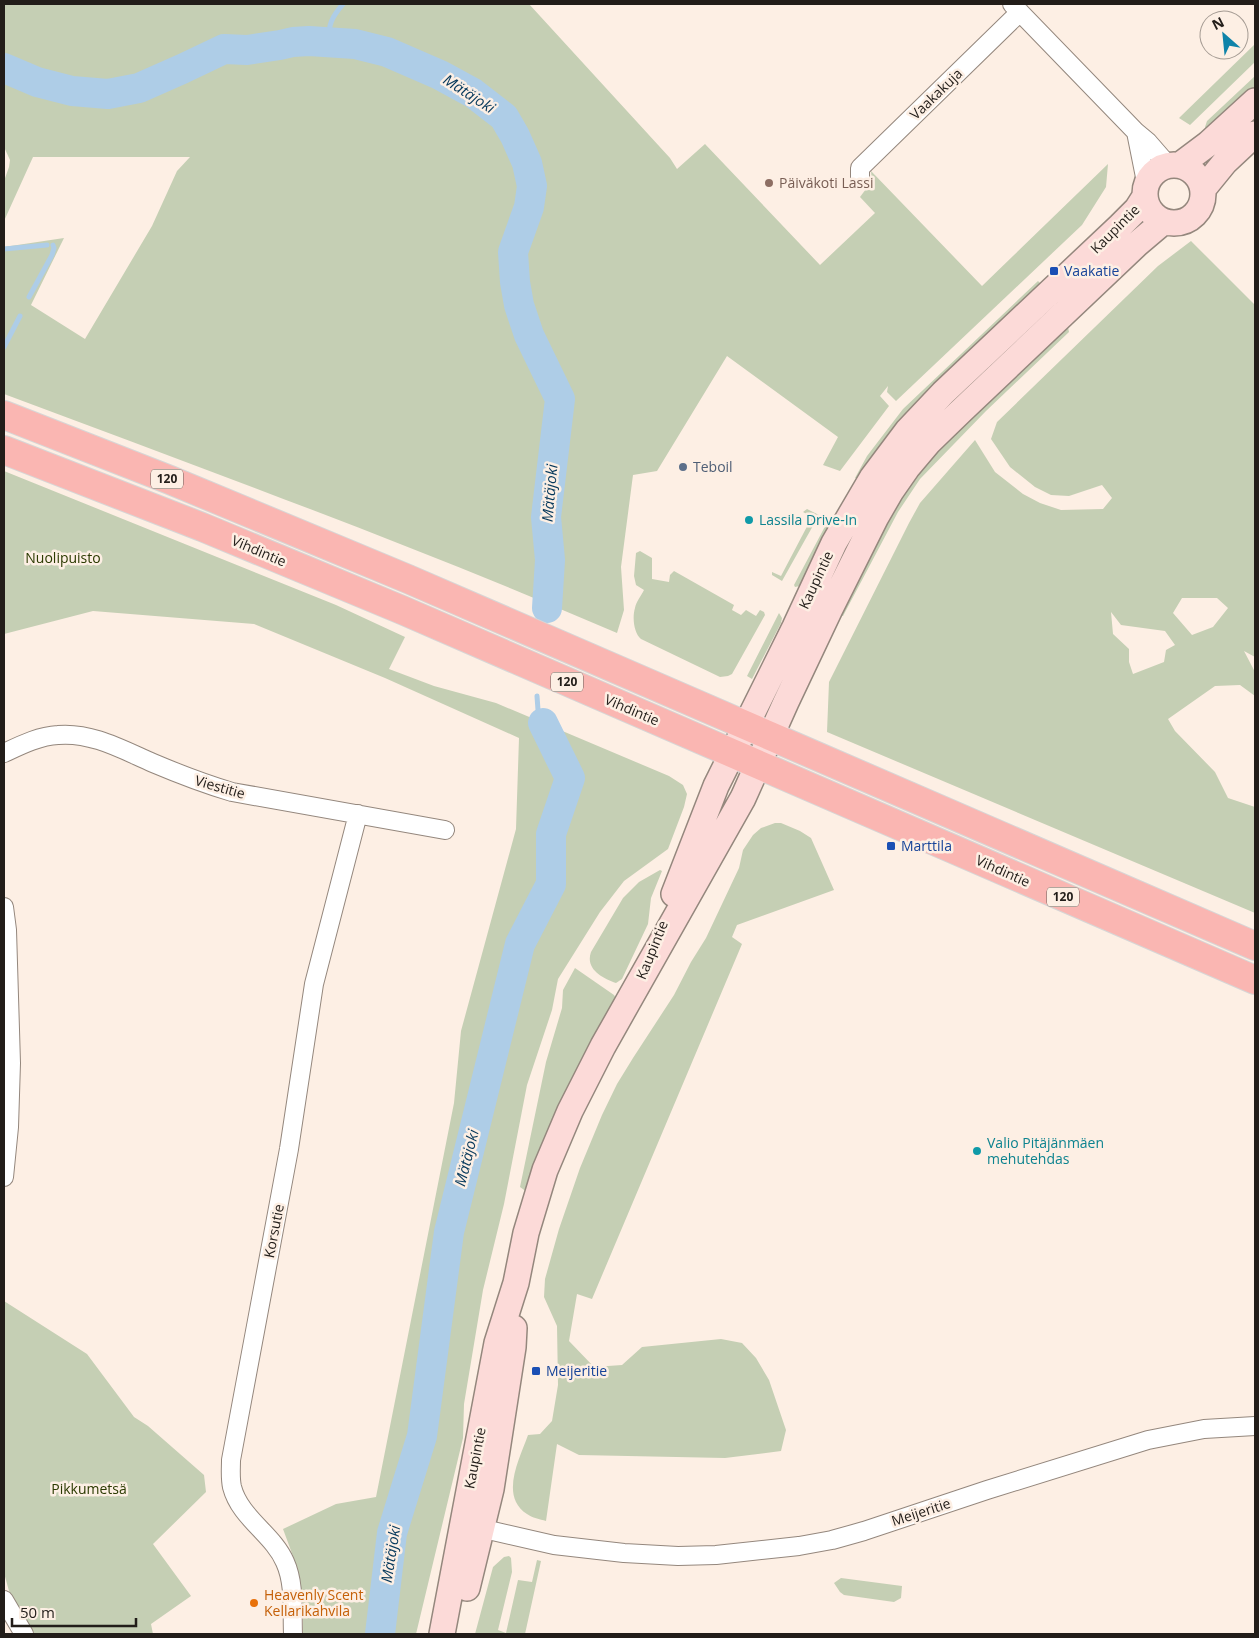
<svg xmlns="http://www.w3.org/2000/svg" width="1259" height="1638" font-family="'Open Sans',sans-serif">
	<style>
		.green { fill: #c5cfb4; fill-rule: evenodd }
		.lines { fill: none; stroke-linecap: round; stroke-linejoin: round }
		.stream { stroke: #aecde7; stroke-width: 5 }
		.river { stroke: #aecde7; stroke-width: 30 }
		.street-casing { stroke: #94877d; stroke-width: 20 }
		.secondary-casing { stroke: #94877d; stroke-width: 28 }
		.primary-casing { stroke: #d7d6d6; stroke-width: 30 }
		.street { stroke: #fff; stroke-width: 18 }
		.secondary { stroke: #fcdad8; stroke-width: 25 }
		.primary { stroke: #fab6b2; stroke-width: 28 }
		.education-dot { fill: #8d6e63; stroke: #fdefe4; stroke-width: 2 }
		.transit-dot { fill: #1a4fb4; stroke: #fdefe4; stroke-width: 2 }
		.service-dot { fill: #5c6f8a; stroke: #fdefe4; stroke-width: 2 }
		.culture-dot { fill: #0f9aa8; stroke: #fdefe4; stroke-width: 2 }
		.food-dot { fill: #e8710a; stroke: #fdefe4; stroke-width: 2 }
		.labels { text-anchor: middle; stroke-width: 5; stroke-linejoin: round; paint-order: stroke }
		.shield { fill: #fdefe4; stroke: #645c56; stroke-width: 1 }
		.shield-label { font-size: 12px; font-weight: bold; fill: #221d19 }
		.street-label { font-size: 14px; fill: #221d19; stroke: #fdefe4 }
		.education-label { font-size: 14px; fill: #785e54; stroke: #fdefe4; text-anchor: start }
		.transit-label { font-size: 14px; fill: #164399; stroke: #fdefe4; text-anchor: start }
		.service-label { font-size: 14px; fill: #4e5e75; stroke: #fdefe4; text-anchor: start }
		.culture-label { font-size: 14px; fill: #0d838f; stroke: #fdefe4; text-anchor: start }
		.park-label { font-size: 14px; fill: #2b3a01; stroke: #fdefe4 }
		.food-label { font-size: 14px; fill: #c56008; stroke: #fdefe4; text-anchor: start }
		.water-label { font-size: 15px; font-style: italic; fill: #05385b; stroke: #fdefe4 }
	</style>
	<rect width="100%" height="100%" fill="#fdefe4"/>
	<path class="green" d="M 4,4 L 529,4 L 670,158 L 677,169 L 705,144 L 820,265 L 875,213 L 860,197 L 872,181 L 871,171 L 982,286 L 1108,164 L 1106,187 L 1082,225 L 896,401 L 887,392 L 888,386 L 880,396 L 889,406 L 840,471 L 823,465 L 838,437 L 727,356 L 657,471 L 633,475 L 621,567 L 624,610 L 617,633 C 416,546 209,471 4,394 L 4,247 L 64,238 L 31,305 L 85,339 L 152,226 L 177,171 L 190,157 L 33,157 L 4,221 L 4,181 L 9,167 L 10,160 L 4,147 Z
		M 1255,44 L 1255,62 L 1190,125 L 1179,118 Z
		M 1255,76 L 1255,91 L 1209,133 L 1205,127 L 1207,121 Z
		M 1191,241 L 1255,305 L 1255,657 L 1244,651 L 1255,672 L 1255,696 L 1240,685 L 1215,686 L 1168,719 L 1175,731 L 1215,772 L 1228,798 L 1255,807 L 1255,913 L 827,732 L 829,682 L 909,523 L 920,503 L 975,440 L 995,472 L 1023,494 L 1040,503 L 1061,510 L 1103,509 L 1112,498 L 1102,485 L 1069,496 L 1051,495 L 1035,487 L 1010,467 L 991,439 L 997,422 L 1158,266 ZM 1182,598 L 1217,598 L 1228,608 L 1213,627 L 1192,635 L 1173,613 ZM 1111,612 L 1121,625 L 1165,631 L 1175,645 L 1166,650 L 1164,662 L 1133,674 L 1129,662 L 1129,649 L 1113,634 Z
		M 1038,281 L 1042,285 L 859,478 L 855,478 L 867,456 L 903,409 Z
		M 1068,327 L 1069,332 L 986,411 L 920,479 L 898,512 L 843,616 L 839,616 L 855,575 L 914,472 Z
		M 4,471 L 336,605 L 405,637 L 389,669 L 434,686 L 496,703 L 669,776 L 683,785 L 687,794 L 684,807 L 668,849 L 624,881 L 600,912 L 558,979 L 552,1010 L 527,1085 L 504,1204 L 483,1290 L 464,1404 L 463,1438 L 416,1634 L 303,1634 L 303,1606 L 297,1567 L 283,1529 L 336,1504 L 376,1497 L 454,1103 L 461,1031 L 516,829 L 519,738 L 385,678 L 254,624 L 93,611 L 4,634 Z
		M 807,509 L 819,515 L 782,581 L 772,575 L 772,572 L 781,576 L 812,517 L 803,512 Z
		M 830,517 L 835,520 L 804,581 L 800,586 L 795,587 L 794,585 Z
		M 640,551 L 652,558 L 652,579 L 669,582 L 670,575 L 674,571 L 734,605 L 732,610 L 741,615 L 746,610 L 756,616 L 760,610 L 764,612 L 765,615 L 732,674 L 728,676 L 720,677 L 641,639 C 634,633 632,618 635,608 C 636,602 641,596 644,590 L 636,585 L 634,576 L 636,553 Z
		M 779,613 L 782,618 L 781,623 L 752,679 L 747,676 Z
		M 775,823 L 781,823 L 800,831 L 811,838 L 834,890 L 737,925 L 732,937 L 742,944 L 592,1299 L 577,1294 L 569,1341 L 594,1367 L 622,1365 L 642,1347 L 721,1339 L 742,1343 L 756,1358 L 769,1380 L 786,1430 L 781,1451 L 725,1458 L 579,1455 L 557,1444 L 546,1521 C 540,1519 532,1518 527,1514 C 499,1496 520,1458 528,1435 L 540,1434 L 552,1421 L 558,1385 L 557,1326 L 544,1297 L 545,1279 L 559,1229 L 580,1168 L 602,1115 L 617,1084 L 633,1058 L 674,995 L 691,962 L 706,938 L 739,868 L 743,850 L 753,835 L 761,828 Z
		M 660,870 L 662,871 L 651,898 L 648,924 L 622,979 L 616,983 C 602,978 585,969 591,952 L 623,898 L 639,882 Z
		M 575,968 L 614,995 L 617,1000 L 527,1192 L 520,1187 L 546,1062 L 562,1008 L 563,990 Z
		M 4,1301 L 87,1354 L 134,1417 L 148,1426 L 204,1475 L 206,1492 L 153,1544 L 191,1596 L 151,1624 L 153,1634 L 34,1634 L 9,1591 L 4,1573 Z
		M 509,1556 L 511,1558 L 512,1572 L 498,1630 L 506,1633 L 518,1580 L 532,1582 L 537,1560 L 541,1561 L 525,1634 L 475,1634 L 493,1567 L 504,1557 Z
		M 841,1578 L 902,1586 L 901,1598 L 894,1602 L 844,1595 L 840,1592 L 834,1583 Z"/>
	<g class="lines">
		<path class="stream" d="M 328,42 C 329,24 331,18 343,4
			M 4,249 L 47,245
			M 29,297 L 52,255 L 54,248 L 53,245
			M 4,347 L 20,316
			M 537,696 L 538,710 L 543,723"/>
		<path class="river" d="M 4,68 L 37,82 L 72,91 L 108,94 L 139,88 L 182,69 L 224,49 L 247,50 L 280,45 L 293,42 L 309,41 L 355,44 L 387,52 L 440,75 L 473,93 L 504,117 L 515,136 L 527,163 L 532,186 L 529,207 L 513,252 L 515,282 L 519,305 L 529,335 L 560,399 L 546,517 L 550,560 L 547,608
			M 380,1634 L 392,1533 L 422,1436 L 449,1232 L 520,944 L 551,884 L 551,834 L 570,778 L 543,723"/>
		<defs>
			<path id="street" d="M 1012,4 L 1136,132 L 1148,142 L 1168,165
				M 1136,132 L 1146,182
				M 860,179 L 860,168 L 1020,12
				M 4,753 C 21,745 39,736 58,735 C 92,732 123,750 153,763 C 179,774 205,784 232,792 L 445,830
				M 4,907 L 7,930 L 11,1063 L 9,1127 L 4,1177
				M 471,1526 L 554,1545 L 624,1553 L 678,1556 L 716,1555 L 799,1546 L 832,1540 L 864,1531 L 987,1490 L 1148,1440 L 1204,1429 L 1255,1426
				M 4,1600 L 24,1634
				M 293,1634 C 292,1611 295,1584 285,1562 C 273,1534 240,1518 232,1487 C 230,1478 231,1469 231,1460 L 289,1149 L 314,984 L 358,814"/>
			<path id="secondary" d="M1145 194a29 29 0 1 1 58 0a29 29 0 1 1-58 0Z
				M 1180,165 L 1208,144 L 1255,101
				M 1203,189 L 1225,162 L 1255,134
				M 674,894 L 716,786 L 795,627 L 834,543 L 872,478 L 908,430 L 943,393 L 1120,226 L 1137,209 L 1144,198
				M 467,1588 L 491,1489 L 513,1347 L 514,1328
				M 442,1634 L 497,1343 L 516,1283 L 526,1233 L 545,1170 L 570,1111 L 603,1046 L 743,798 L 786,702 L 830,609 L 876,517 L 891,491 L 907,468 L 929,442 L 961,411 L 1137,244 L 1163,222"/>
			<path id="primary" d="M 4,415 L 170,480 L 408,579 L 1255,946
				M 4,450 L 202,527 L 402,610 L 1255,980"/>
		</defs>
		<use href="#street" class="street-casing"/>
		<use href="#secondary" class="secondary-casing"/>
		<use href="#primary" class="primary-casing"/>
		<use href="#street" class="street"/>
		<use href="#secondary" class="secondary"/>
		<use href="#primary" class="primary"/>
	</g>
	<circle class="education-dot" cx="769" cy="183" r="5"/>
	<g class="transit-dot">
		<rect x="1049" y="266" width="10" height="10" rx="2.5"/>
		<rect x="886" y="841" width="10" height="10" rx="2.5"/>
		<rect x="531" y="1366" width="10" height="10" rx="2.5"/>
	</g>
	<circle class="service-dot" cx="683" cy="467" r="5"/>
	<g class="culture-dot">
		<circle cx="749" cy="520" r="5"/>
		<circle cx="977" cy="1151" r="5"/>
	</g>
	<circle class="food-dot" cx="254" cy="1603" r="5"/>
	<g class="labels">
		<g class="shield">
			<rect x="151" y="469.5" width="32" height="19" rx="4"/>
			<rect x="551" y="672.5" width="32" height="19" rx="4"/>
			<rect x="1047" y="887.5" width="32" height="19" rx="4"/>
		</g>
		<g class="shield-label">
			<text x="167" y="483">120</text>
			<text x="567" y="686">120</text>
			<text x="1063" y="901">120</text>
		</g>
		<g class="street-label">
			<text transform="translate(936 94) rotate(-44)" y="5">Vaakakuja</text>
			<text transform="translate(1115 229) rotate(-45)" y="5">Kaupintie</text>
			<text transform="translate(259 551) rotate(23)" y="5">Vihdintie</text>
			<text transform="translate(816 580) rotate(-65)" y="5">Kaupintie</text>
			<text transform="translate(632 710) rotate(23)" y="5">Vihdintie</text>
			<text transform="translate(220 787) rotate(16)" y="5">Viestitie</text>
			<text transform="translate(1003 871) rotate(24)" y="5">Vihdintie</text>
			<text transform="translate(652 950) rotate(-68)" y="5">Kaupintie</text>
			<text transform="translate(274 1231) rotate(-79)" y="5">Korsutie</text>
			<text transform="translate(475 1458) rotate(-79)" y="5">Kaupintie</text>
			<text transform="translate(921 1512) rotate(-18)" y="5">Meijeritie</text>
		</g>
		<g class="education-label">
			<text x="779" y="188">Päiväkoti Lassi</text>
		</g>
		<g class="transit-label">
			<text x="1064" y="276">Vaakatie</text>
			<text x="901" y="851">Marttila</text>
			<text x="546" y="1376">Meijeritie</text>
		</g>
		<g class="service-label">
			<text x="693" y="472">Teboil</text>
		</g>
		<g class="culture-label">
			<text x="759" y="525">Lassila Drive-In</text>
			<text x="987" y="1148">Valio Pitäjänmäen<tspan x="987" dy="16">mehutehdas</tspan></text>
		</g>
		<g class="park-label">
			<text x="63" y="563">Nuolipuisto</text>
			<text x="89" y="1494">Pikkumetsä</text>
		</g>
		<g class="food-label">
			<text x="264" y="1600">Heavenly Scent<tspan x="264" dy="16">Kellarikahvila</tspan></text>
		</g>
		<g class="water-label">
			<text transform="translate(469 94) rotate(33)" y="5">Mätäjoki</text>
			<text transform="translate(550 493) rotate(-85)" y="5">Mätäjoki</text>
			<text transform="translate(467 1158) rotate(-76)" y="5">Mätäjoki</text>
			<text transform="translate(391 1554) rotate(-81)" y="5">Mätäjoki</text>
		</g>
	</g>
	<rect width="1259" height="1638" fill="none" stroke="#221d19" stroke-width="10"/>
	<g transform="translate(1224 35) rotate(333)"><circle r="24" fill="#fdefe4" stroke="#a59b93"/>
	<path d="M0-4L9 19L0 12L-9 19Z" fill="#0f83a9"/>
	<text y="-8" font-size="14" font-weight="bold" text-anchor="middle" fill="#221d19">N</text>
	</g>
	<path d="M12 1618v8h124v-8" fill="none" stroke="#221d19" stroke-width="2.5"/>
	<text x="20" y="1618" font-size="15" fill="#221d19" stroke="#fdefe4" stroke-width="4" paint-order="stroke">50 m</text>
</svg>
